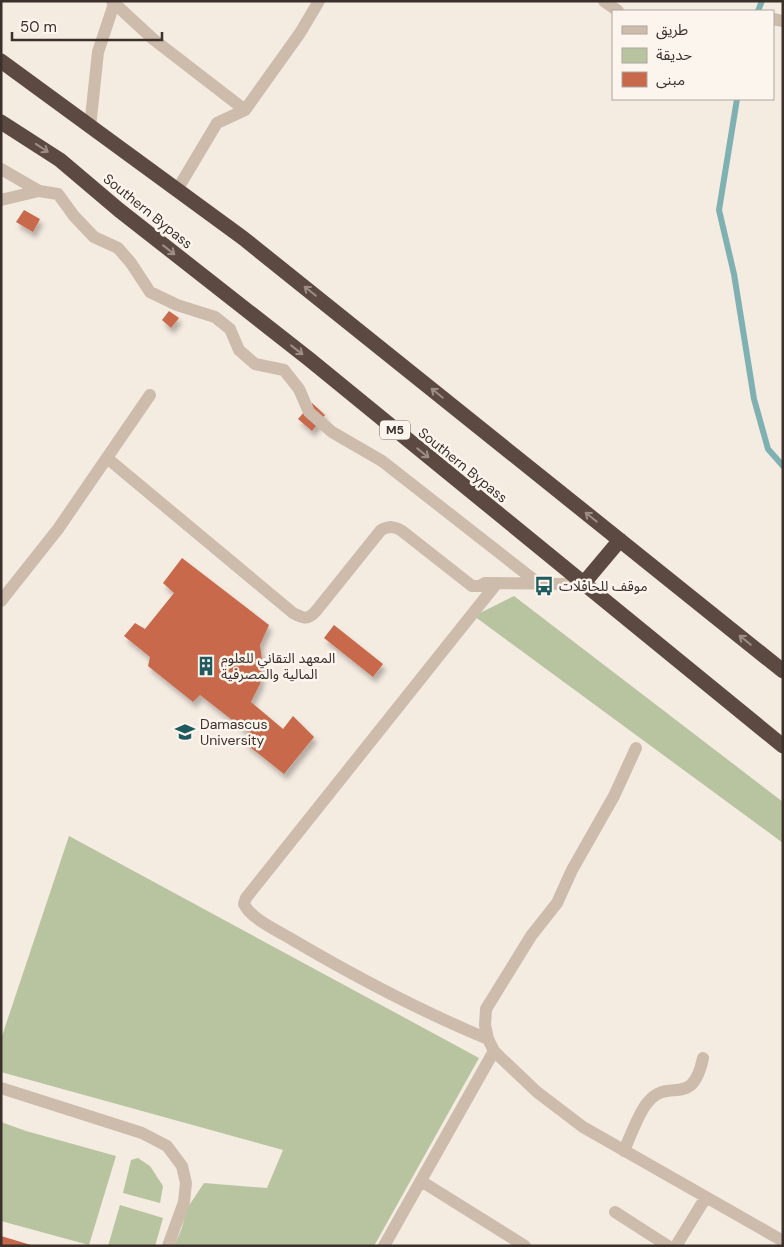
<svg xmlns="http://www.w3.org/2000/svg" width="784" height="1247" font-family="'DM Sans','Noto Sans Arabic',sans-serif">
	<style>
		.green { fill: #b8c4a0 }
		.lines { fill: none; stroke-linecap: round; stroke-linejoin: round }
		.stream { stroke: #7fb0b2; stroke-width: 6 }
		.building { fill: #c8694b; filter: url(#shadow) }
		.minor { stroke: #cdbbac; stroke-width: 12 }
		.highway { stroke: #5c4a42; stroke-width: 15 }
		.oneway { stroke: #9c8e87 }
		.labels { text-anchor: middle; stroke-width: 5; stroke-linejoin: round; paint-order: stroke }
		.shield { fill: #fbf5ee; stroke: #756b66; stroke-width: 1 }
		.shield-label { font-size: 12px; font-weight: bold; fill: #3b302b }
		.street-label { font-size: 14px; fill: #3b302b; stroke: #fbf5ee }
		.poi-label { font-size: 14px; fill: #3b302b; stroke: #fbf5ee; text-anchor: start }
	</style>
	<defs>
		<filter id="shadow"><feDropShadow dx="3" dy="5.5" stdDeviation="2.5" flood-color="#0004"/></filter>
	</defs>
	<rect width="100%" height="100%" fill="#f4ebe1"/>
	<path class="green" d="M 514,596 L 783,802 L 783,843 L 474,616 Z
		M 69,836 L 479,1058 L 374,1246 L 174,1246 L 182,1228 L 186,1210 L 204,1183 L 267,1188 L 283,1150 L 1,1072 L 1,1039 Z
		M 1,1122 L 26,1131 L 116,1156 L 89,1245 L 1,1221 Z
		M 138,1158 L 150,1166 L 163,1186 L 160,1203 L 123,1193 L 131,1160 Z
		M 120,1205 L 163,1218 L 155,1246 L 108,1246 Z"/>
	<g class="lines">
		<path class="stream" d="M 758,11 L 762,1
			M 737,99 L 719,210 L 734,274 L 754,399 L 768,449 L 783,466"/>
	</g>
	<path class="building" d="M 24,210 L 40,219 L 33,232 L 16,222 Z
		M 169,311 L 179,318 L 171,328 L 162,320 Z
		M 312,403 L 325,415 L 312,431 L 298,419 Z
		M 182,558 L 269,625 L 260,645 L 263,667 L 260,684 L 251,702 L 283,729 L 293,716 L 314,737 L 284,774 L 245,743 L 250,734 L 200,695 L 193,702 L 148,666 L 150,657 L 124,636 L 135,623 L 145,629 L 174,593 L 163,583 Z
		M 334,625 L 383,664 L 373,677 L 324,638 Z
		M 1,1236 L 31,1245 L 31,1246 L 1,1246 Z"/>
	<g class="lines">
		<path class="minor" d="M 112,1 L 153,39 L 245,110
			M 604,1 L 618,11
			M 773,19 L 783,21
			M 90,127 L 98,52 L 114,4
			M 1,169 L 39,191 L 58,194 L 74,216 L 94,237 L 118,248 L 131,263 L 150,292 L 177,305 L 215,317 L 230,329 L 239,350 L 255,364 L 284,370 L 299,389 L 309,412 L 332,432 L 382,461 L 538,583
			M 177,190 L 217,123 L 245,110 L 300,33 L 319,1
			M 1,200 L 39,191
			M 107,458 L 293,613 C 303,618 307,621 316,611 L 381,530 C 389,526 394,526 402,531 L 472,586 L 480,586 L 485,583 L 583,584
			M 1,601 L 58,529 L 150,395
			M 636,748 L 614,796 L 572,870 L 557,903 L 531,936 L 486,1009 L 485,1025 L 488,1039 L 494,1051 L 500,1057 L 537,1092 L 583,1127 L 783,1241
			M 488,1039 C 420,1011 356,977 293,940 C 278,931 251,919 244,904 L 246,898 L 497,583
			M 1,1088 L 142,1133 L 167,1146 L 182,1166 L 186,1183 L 184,1202 L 168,1246
			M 624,1151 C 629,1139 640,1110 648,1102 C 669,1076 692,1110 703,1058
			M 421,1181 L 525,1246
			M 615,1212 L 668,1246
			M 384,1246 L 494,1051
			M 676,1246 L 706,1197"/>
		<path class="highway" d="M 1,61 L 243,238 L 783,671
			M 1,122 L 60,160 L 119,210 L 309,359 L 783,746
			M 583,584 L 620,540"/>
	</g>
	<defs><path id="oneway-shaft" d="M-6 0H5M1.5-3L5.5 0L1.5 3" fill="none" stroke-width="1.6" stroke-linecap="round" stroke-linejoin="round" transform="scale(1.25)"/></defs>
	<g class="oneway">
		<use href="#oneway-shaft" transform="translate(42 148) rotate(33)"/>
		<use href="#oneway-shaft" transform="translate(169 250) rotate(38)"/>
		<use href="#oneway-shaft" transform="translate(310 291) rotate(-141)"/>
		<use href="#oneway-shaft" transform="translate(297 350) rotate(38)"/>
		<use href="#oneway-shaft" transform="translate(437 393) rotate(-141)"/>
		<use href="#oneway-shaft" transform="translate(423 453) rotate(39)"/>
		<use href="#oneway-shaft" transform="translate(591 517) rotate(-141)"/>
		<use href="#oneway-shaft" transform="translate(745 640) rotate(-141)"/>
	</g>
	<defs>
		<symbol id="bus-bare" viewBox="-9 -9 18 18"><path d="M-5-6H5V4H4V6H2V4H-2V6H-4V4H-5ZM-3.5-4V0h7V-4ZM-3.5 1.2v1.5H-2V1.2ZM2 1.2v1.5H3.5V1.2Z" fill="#1f5a5e" stroke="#fbf5ee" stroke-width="2.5" paint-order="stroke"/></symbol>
		<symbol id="building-bare" viewBox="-9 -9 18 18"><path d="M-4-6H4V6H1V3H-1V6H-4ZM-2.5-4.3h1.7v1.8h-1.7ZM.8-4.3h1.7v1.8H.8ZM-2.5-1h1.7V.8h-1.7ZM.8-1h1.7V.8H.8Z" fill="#1f5a5e" stroke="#fbf5ee" stroke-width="2.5" paint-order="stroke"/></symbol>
		<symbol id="university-bare" viewBox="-9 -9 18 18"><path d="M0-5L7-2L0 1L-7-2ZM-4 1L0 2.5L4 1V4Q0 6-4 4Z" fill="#1f5a5e" stroke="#fbf5ee" stroke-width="2.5" paint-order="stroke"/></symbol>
	</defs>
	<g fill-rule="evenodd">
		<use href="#bus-bare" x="530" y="572" width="28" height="28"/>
		<use href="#building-bare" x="192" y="652" width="28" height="28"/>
		<use href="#university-bare" x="171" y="718" width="28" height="28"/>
	</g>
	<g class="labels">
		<rect class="shield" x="380" y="420.5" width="30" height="19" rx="4"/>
		<g class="shield-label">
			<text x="395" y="434">M5</text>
		</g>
		<g class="street-label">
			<text transform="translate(148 211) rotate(39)" y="5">Southern Bypass</text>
			<text transform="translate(463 465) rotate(39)" y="5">Southern Bypass</text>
		</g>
		<g class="poi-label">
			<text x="559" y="591">موقف للحافلات</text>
			<text x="221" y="663">المعهد التقاني للعلوم<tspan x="221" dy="16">المالية والمصرفية</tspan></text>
			<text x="200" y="729">Damascus<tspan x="200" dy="16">University</tspan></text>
		</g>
	</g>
	<rect width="784" height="1247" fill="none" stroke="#3b302b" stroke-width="5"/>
	<rect x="612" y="10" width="162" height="90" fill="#fbf5ee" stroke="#aea6a0"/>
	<rect x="622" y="26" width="25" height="8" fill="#cdbbac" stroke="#aea6a0"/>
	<text x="656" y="35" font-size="15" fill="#3b302b">طريق</text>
	<rect x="622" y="48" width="25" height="15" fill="#b8c4a0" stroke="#aea6a0"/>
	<text x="656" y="60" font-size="15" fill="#3b302b">حديقة</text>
	<rect x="622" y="72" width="25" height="15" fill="#c8694b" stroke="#aea6a0"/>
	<text x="656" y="85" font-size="15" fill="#3b302b">مبنى</text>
	<path d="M12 32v8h150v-8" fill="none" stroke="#3b302b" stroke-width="2.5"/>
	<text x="20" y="32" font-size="15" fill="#3b302b" stroke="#fbf5ee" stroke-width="4" paint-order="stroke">50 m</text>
</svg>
